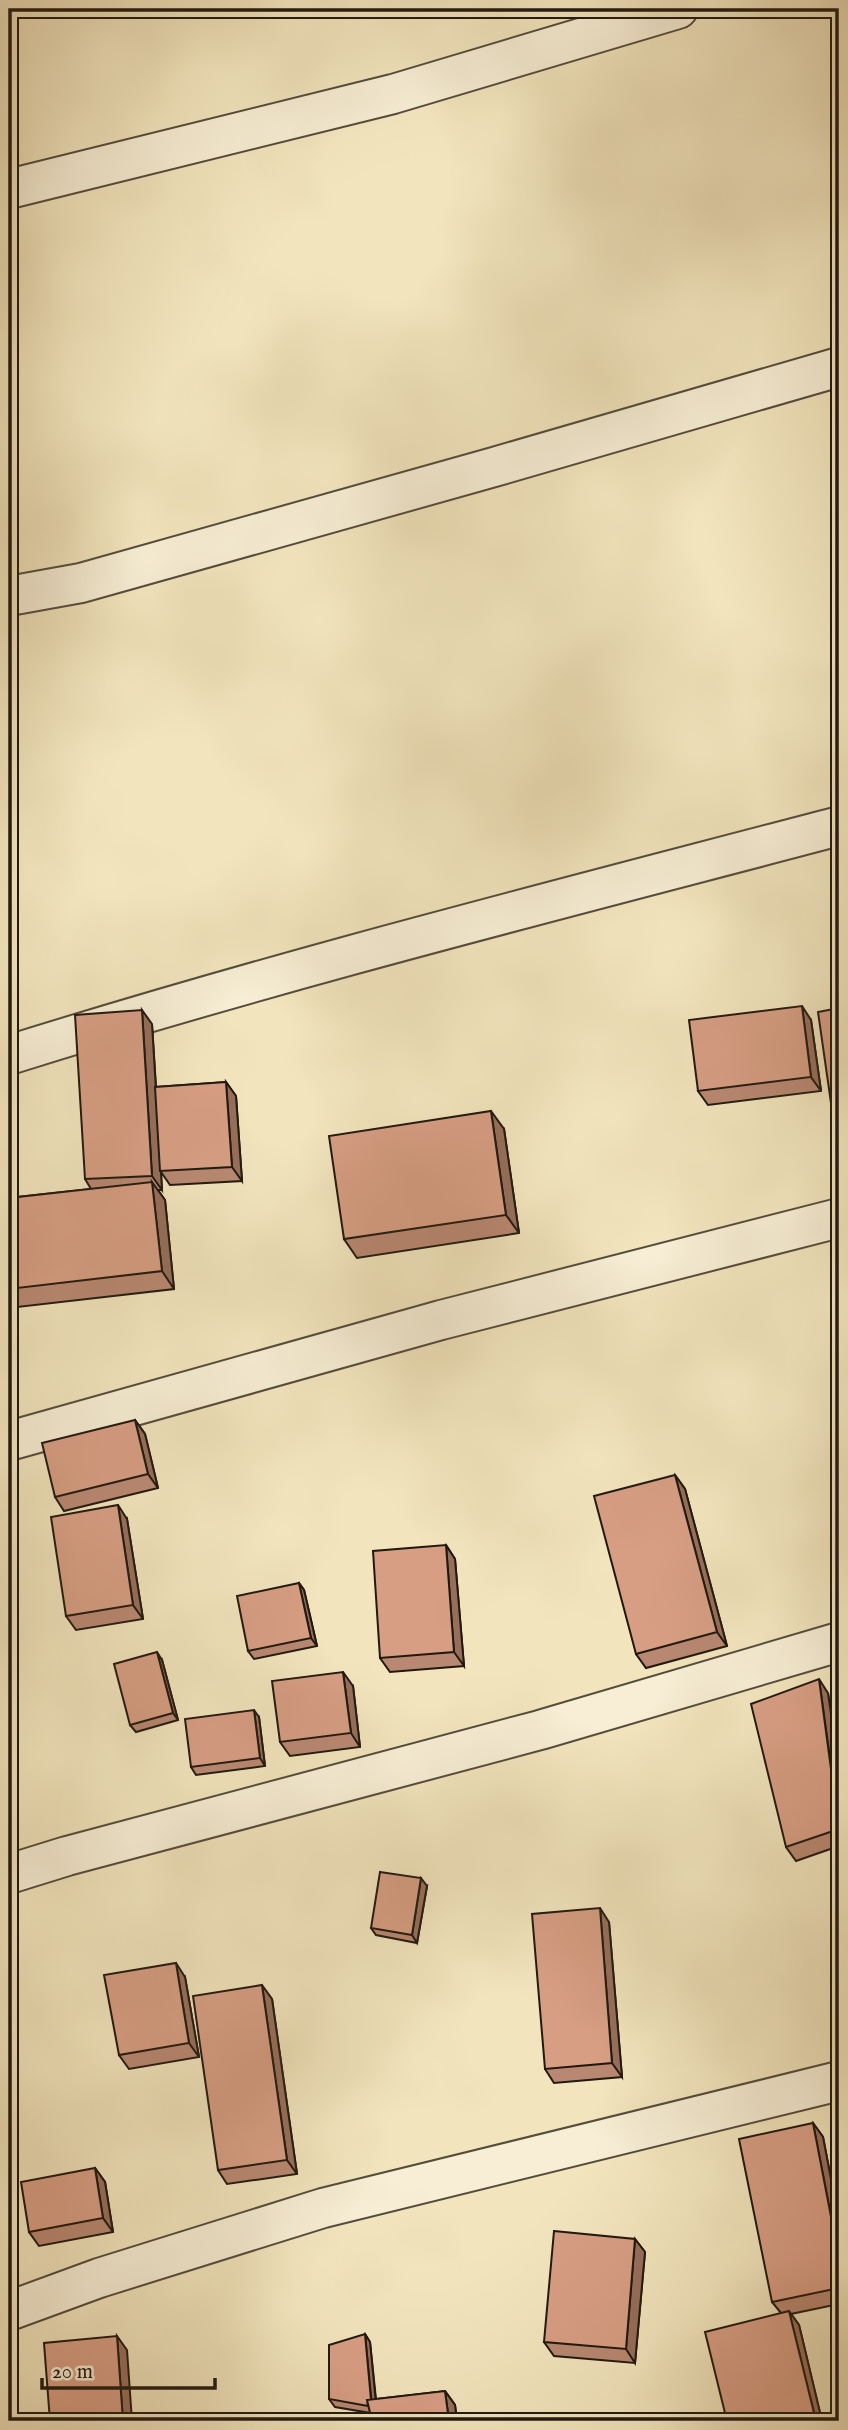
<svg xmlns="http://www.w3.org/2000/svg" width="848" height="2430" font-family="'IM FELL English',serif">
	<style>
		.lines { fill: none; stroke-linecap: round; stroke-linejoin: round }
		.street-casing { stroke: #554c3c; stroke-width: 42 }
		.street { stroke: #f7eed5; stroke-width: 38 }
		.wall { fill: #b98872; stroke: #211910; stroke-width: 2 }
		.shaded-wall { fill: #966f5c; stroke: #211910; stroke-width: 2 }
		.building { fill: #d79e84; stroke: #211910; stroke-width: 2 }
	</style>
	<rect width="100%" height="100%" fill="#f2e5be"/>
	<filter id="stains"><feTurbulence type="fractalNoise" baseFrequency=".00286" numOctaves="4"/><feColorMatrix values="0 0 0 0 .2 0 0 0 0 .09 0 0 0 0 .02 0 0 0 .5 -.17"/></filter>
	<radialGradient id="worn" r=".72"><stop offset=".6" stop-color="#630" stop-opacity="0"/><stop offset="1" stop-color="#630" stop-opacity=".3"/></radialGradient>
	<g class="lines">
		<defs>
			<path id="street" d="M 9,189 L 393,94 L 678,9
				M 9,596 L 81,583 L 494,467 L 839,367
				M 9,1055 C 283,969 562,899 839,826
				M 9,1441 L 441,1320 L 839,1218
				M 9,1874 L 67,1856 L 540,1730 L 839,1642
				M 9,2311 L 99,2278 L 323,2208 L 839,2081"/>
		</defs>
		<use href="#street" class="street-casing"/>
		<use href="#street" class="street"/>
	</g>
	<path class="wall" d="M 811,1020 L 821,1091 L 708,1105 L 698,1091 Z
		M 152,1024 L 156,1087 L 226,1082 L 236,1096 L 242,1181 L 170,1185 L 161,1172 L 162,1190 L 158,1190 L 165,1200 L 174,1289 L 9,1308 L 9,1198 L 91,1189 L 85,1179 Z
		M 504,1129 L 519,1233 L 357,1258 L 344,1239 Z
		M 135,1420 L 145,1434 L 158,1488 L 64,1511 L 55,1497 Z
		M 675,1475 L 685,1489 L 727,1646 L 646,1668 L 636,1654 Z
		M 127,1519 L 143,1619 L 76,1630 L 66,1616 Z
		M 446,1545 L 455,1559 L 464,1666 L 390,1672 L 380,1658 Z
		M 299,1583 L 304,1590 L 317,1646 L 254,1659 L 248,1651 Z
		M 162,1660 L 178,1720 L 136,1732 L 130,1725 Z
		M 353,1686 L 360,1747 L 290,1756 L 280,1742 Z
		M 828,1693 L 839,1769 L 839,1846 L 796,1861 L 786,1847 Z
		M 259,1717 L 265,1766 L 196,1775 L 191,1767 Z
		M 427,1886 L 417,1943 L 376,1935 L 371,1928 Z
		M 609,1922 L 622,2077 L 554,2083 L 545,2069 Z
		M 185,1977 L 199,2057 L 129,2069 L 119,2055 Z
		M 272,1999 L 297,2174 L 227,2184 L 218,2170 Z
		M 813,2123 L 823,2137 L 839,2221 L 839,2304 L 791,2314 L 799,2325 L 822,2421 L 727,2421 L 781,2313 L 772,2302 Z
		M 95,2168 L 105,2182 L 113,2232 L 39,2246 L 29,2232 Z
		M 635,2239 L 645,2252 L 635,2363 L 554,2356 L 544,2342 Z
		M 365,2334 L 370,2342 L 376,2399 L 445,2391 L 455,2405 L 457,2421 L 372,2421 L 370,2413 L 335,2407 L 329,2399 Z"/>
	<path class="shaded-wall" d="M 802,1006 L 811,1020 L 821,1091 L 811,1077 Z
		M 142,1010 L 152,1024 L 162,1190 L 152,1176 Z
		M 226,1082 L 236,1096 L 242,1181 L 232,1167 Z
		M 491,1111 L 504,1129 L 519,1233 L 506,1215 Z
		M 152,1182 L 165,1200 L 174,1289 L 162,1271 Z
		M 135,1420 L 145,1434 L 158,1488 L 148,1474 Z
		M 675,1475 L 685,1489 L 727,1646 L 717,1632 Z
		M 118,1505 L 127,1519 L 143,1619 L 133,1605 Z
		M 446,1545 L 455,1559 L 464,1666 L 454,1652 Z
		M 299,1583 L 304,1590 L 317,1646 L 311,1638 Z
		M 157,1652 L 162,1660 L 178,1720 L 173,1713 Z
		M 343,1672 L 353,1686 L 360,1747 L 351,1733 Z
		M 819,1679 L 828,1693 L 839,1769 L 839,1824 Z
		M 254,1710 L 259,1717 L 265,1766 L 260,1758 Z
		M 421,1878 L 427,1886 L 417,1943 L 412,1935 Z
		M 600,1908 L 609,1922 L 622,2077 L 612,2063 Z
		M 176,1963 L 185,1977 L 199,2057 L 189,2043 Z
		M 262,1985 L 272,1999 L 297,2174 L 287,2160 Z
		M 813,2123 L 823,2137 L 839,2221 L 839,2258 Z
		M 95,2168 L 105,2182 L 113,2232 L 103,2218 Z
		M 635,2239 L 645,2252 L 635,2363 L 626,2349 Z
		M 789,2311 L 799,2325 L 822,2421 L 816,2421 Z
		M 365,2334 L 370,2342 L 377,2414 L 372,2406 Z
		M 117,2336 L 127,2350 L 132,2421 L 123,2421 Z
		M 445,2391 L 455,2405 L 457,2421 L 449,2421 Z"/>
	<path class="building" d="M 802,1006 L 811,1077 L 698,1091 L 689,1020 Z
		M 839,1008 L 839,1130 L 835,1131 L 818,1012 Z
		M 142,1010 L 152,1176 L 85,1179 L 75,1015 Z
		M 226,1082 L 232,1167 L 160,1171 L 155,1087 Z
		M 491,1111 L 506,1215 L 344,1239 L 329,1136 Z
		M 152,1182 L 162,1271 L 9,1289 L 9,1198 Z
		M 135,1420 L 148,1474 L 55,1497 L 42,1443 Z
		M 675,1475 L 717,1632 L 636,1654 L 594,1496 Z
		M 118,1505 L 133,1605 L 66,1616 L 51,1517 Z
		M 446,1545 L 454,1652 L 380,1658 L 373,1551 Z
		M 299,1583 L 311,1638 L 248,1651 L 237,1596 Z
		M 157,1652 L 173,1713 L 130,1725 L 114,1664 Z
		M 343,1672 L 351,1733 L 280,1742 L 272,1681 Z
		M 819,1679 L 839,1829 L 786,1847 L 751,1704 Z
		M 254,1710 L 260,1758 L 191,1767 L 185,1719 Z
		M 380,1872 L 421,1878 L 412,1935 L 371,1928 Z
		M 600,1908 L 612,2063 L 545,2069 L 532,1914 Z
		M 176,1963 L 189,2043 L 119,2055 L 104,1975 Z
		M 262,1985 L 287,2160 L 218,2170 L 193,1996 Z
		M 813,2123 L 839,2258 L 839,2288 L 772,2302 L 739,2139 Z
		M 95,2168 L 103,2218 L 29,2232 L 21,2182 Z
		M 554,2231 L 635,2239 L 626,2349 L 544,2342 Z
		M 789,2311 L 816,2421 L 727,2421 L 705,2332 Z
		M 365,2334 L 371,2400 L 367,2400 L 368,2406 L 329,2399 L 329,2345 Z
		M 117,2336 L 123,2421 L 50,2421 L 44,2343 Z
		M 445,2391 L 449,2421 L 372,2421 L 367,2400 Z"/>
	<rect width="848" height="2430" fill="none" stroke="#f2e5be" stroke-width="35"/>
	<rect x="10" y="10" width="827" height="2409" fill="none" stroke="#211910" stroke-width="3.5"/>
	<rect x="18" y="18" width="813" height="2395" fill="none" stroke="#211910" stroke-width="2"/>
	<path d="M42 2378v10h173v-10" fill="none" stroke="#211910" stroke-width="3.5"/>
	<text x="52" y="2378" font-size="21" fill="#211910" stroke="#f7eed5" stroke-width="5" paint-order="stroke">20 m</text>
	<rect width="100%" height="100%" filter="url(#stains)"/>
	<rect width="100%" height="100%" fill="url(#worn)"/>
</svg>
